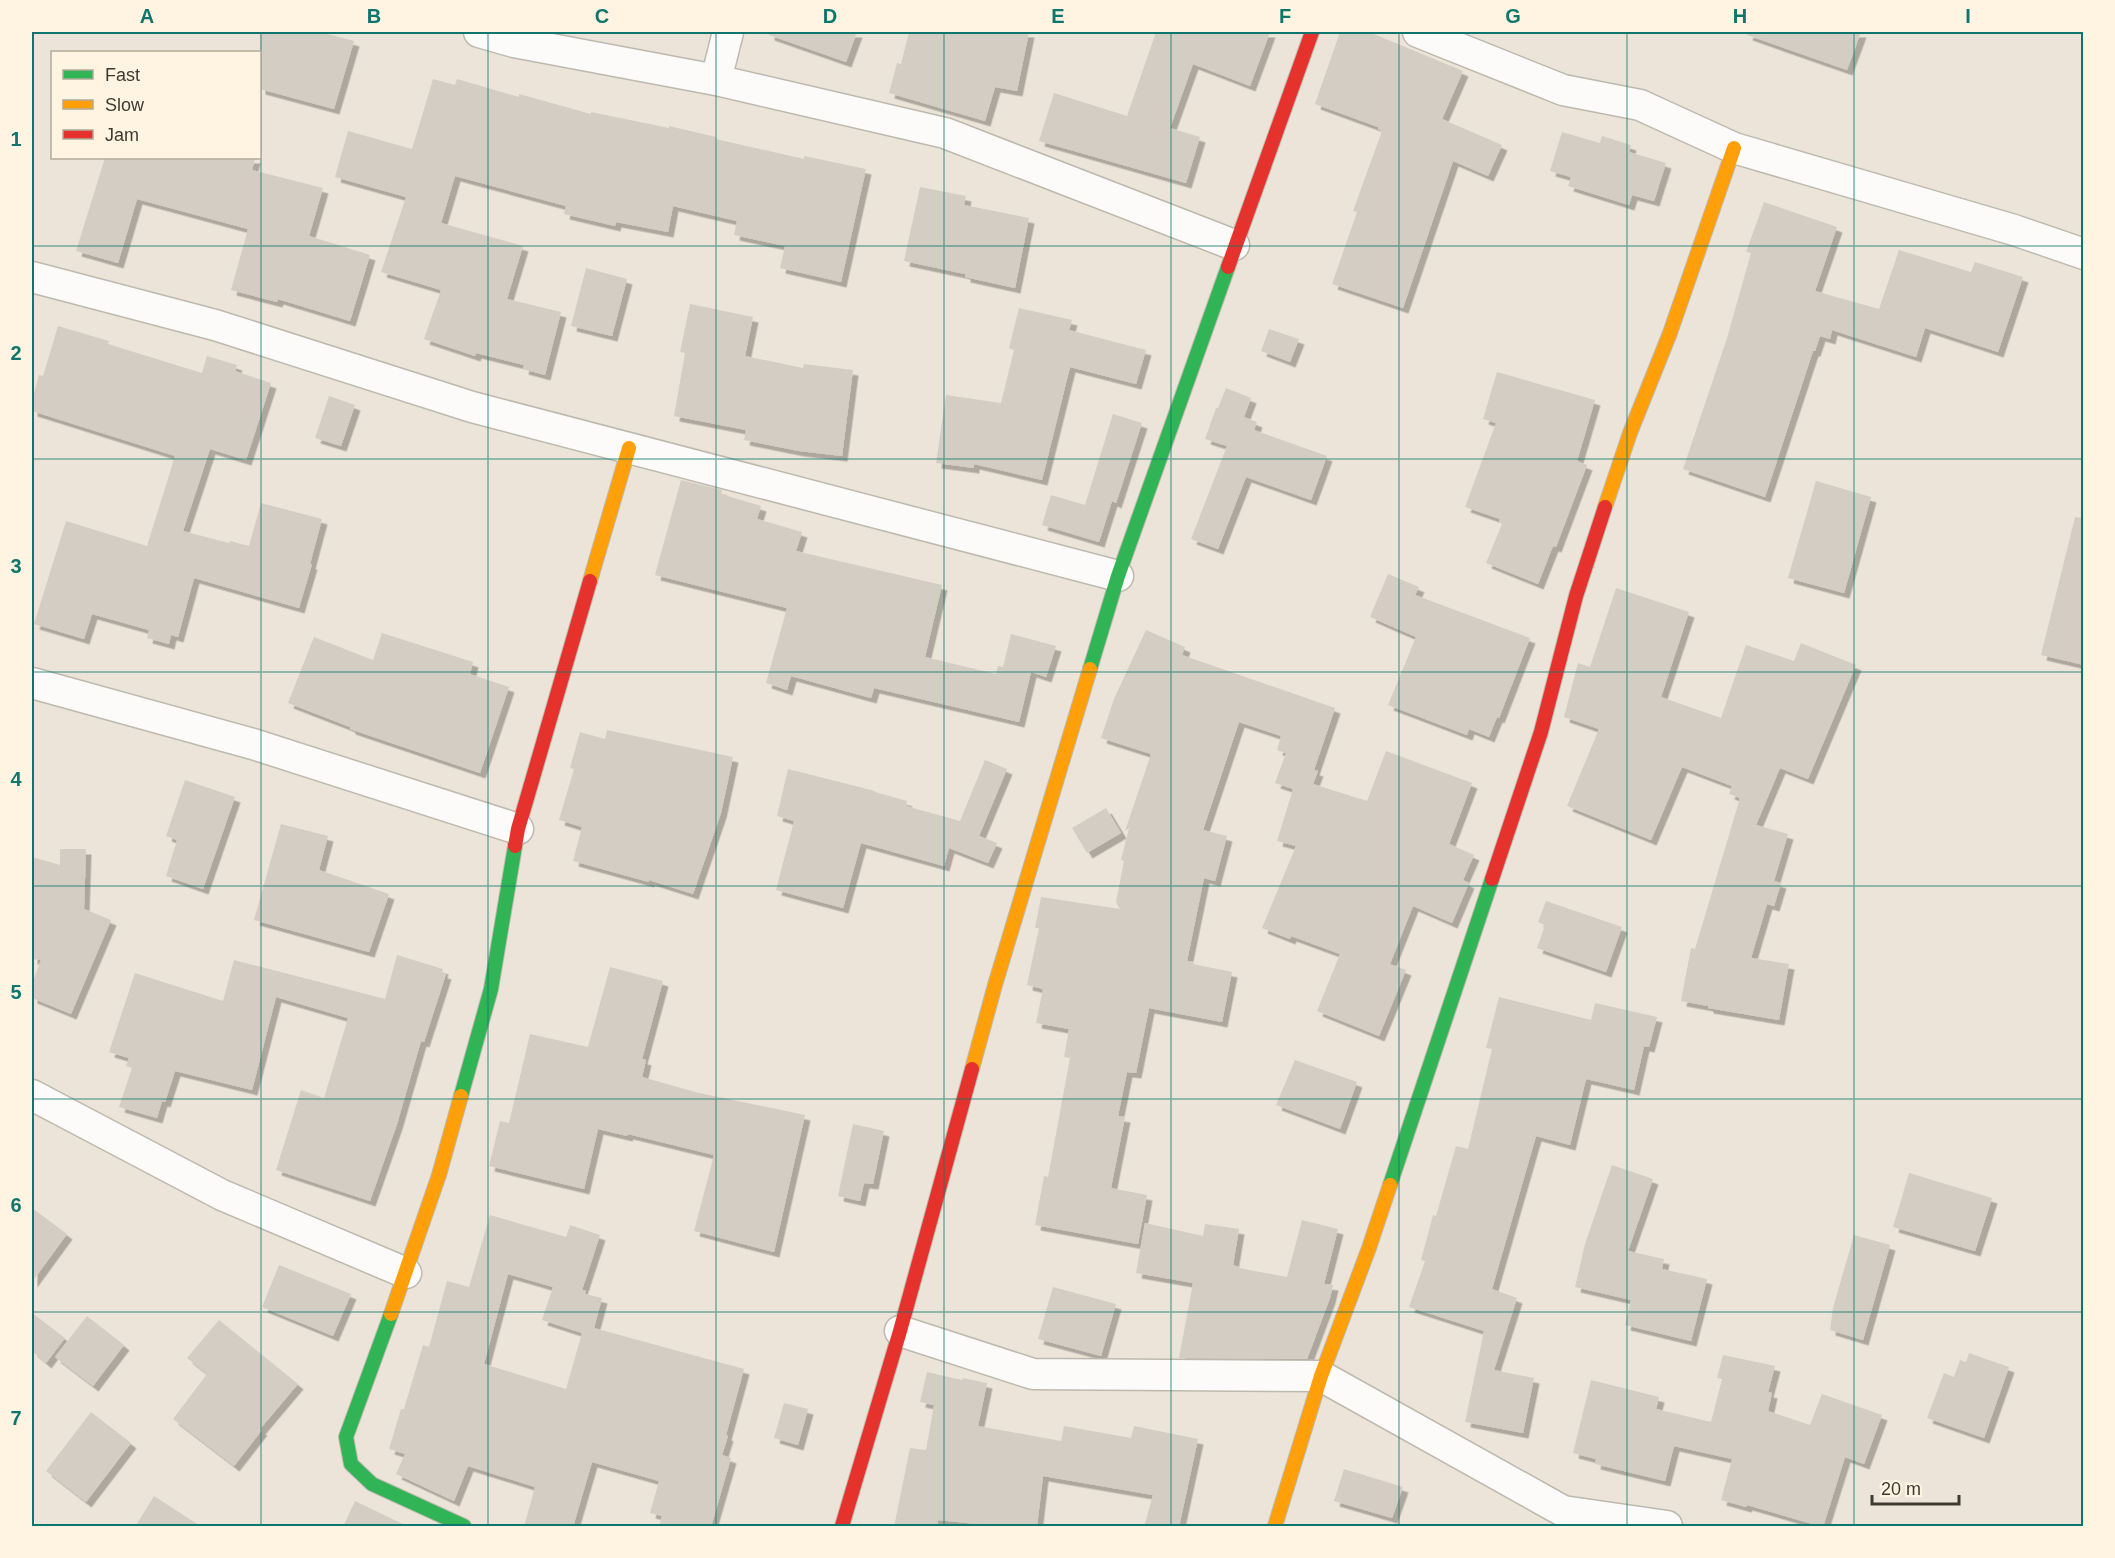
<svg xmlns="http://www.w3.org/2000/svg" width="2115" height="1558" font-family="Arial,sans-serif">
	<style>
		.building { fill: #d3cdc3; fill-rule: evenodd; filter: url(#shadow) }
		.lines { fill: none; stroke-linecap: round; stroke-linejoin: round }
		.street-casing { stroke: #beb9af; stroke-width: 33 }
		.fast-casing { stroke: #beb9af; stroke-width: 16 }
		.slow-casing { stroke: #beb9af; stroke-width: 16 }
		.jam-casing { stroke: #beb9af; stroke-width: 16 }
		.street { stroke: #fcfbf9; stroke-width: 30 }
		.fast { stroke: #30b455; stroke-width: 14 }
		.slow { stroke: #ff9f0a; stroke-width: 14 }
		.jam { stroke: #e5322d; stroke-width: 14 }
		.grid { fill: none; stroke: #0f766e; stroke-width: 1.5; stroke-opacity: 0.55 }
		.neatline { fill: none; stroke: #0f766e; stroke-width: 2 }
		.grid-label { font-size: 20px; text-anchor: middle; font-weight: bold; fill: #0f766e }
	</style>
	<defs>
		<filter id="shadow"><feDropShadow dx="5.5" dy="5.5" stdDeviation="0" flood-color="#0004"/></filter>
	</defs>
	<rect width="100%" height="100%" fill="#ece4d8"/>
	<path class="building" d="M 260,32 L 320,32 L 354,41 L 334,109 L 260,89 Z
		M 769,32 L 857,32 L 846,62 L 769,35 Z
		M 909,32 L 1029,32 L 1017,91 L 995,87 L 985,121 L 889,93 L 897,63 L 901,64 Z
		M 1156,32 L 1270,32 L 1250,86 L 1193,64 L 1170,128 L 1200,137 L 1186,183 L 1039,141 L 1054,93 L 1127,116 Z
		M 1340,32 L 1369,32 L 1463,71 L 1442,119 L 1502,145 L 1488,176 L 1453,161 L 1403,308 L 1332,284 L 1357,212 L 1353,211 L 1382,131 L 1378,129 L 1378,127 L 1315,104 Z
		M 1748,32 L 1861,32 L 1847,70 L 1747,35 Z
		M 433,79 L 455,85 L 457,79 L 519,97 L 519,94 L 591,114 L 591,112 L 669,128 L 669,126 L 716,137 L 716,139 L 804,159 L 804,156 L 866,169 L 841,282 L 780,268 L 785,246 L 734,235 L 737,221 L 673,206 L 668,232 L 616,222 L 615,226 L 564,214 L 566,206 L 455,176 L 441,223 L 523,246 L 507,299 L 561,312 L 545,375 L 523,369 L 524,365 L 476,353 L 475,356 L 424,339 L 441,290 L 381,272 L 406,197 L 335,177 L 348,131 L 412,149 Z
		M 1562,132 L 1600,143 L 1602,136 L 1631,145 L 1629,152 L 1666,163 L 1654,201 L 1632,195 L 1629,205 L 1568,186 L 1571,177 L 1550,171 Z
		M 105,158 L 255,158 L 252,170 L 323,188 L 309,236 L 370,255 L 350,321 L 278,299 L 277,302 L 231,290 L 248,229 L 137,199 L 118,263 L 76,251 Z
		M 920,187 L 966,196 L 964,205 L 1029,218 L 1015,288 L 965,277 L 965,274 L 904,261 Z
		M 1764,202 L 1837,227 L 1815,291 L 1879,309 L 1899,250 L 1971,272 L 1975,262 L 2023,277 L 1998,352 L 1925,328 L 1916,357 L 1832,330 L 1830,339 L 1820,336 L 1815,351 L 1813,351 L 1765,497 L 1683,469 L 1727,338 L 1751,253 L 1746,252 Z
		M 586,268 L 627,279 L 612,336 L 571,326 Z
		M 690,304 L 753,317 L 745,356 L 803,368 L 804,364 L 853,370 L 842,456 L 799,451 L 744,440 L 746,430 L 674,416 L 685,353 L 680,352 Z
		M 1019,308 L 1072,320 L 1069,330 L 1146,350 L 1136,384 L 1070,367 L 1042,480 L 974,464 L 974,468 L 936,463 L 946,395 L 1001,403 L 1014,350 L 1009,348 Z
		M 58,326 L 109,341 L 108,344 L 202,373 L 207,356 L 237,365 L 235,371 L 271,383 L 246,460 L 210,449 L 183,531 L 229,543 L 230,541 L 249,546 L 261,503 L 322,519 L 310,564 L 312,564 L 299,608 L 194,578 L 178,637 L 171,635 L 169,644 L 147,638 L 149,630 L 92,614 L 84,639 L 34,624 L 66,521 L 147,546 L 175,456 L 32,411 L 32,400 L 39,375 L 43,376 Z
		M 1269,329 L 1299,339 L 1290,362 L 1261,351 Z
		M 1497,372 L 1595,400 L 1577,461 L 1587,465 L 1556,547 L 1553,546 L 1538,584 L 1486,563 L 1502,524 L 1499,522 L 1500,519 L 1465,507 L 1496,423 L 1483,419 Z
		M 1226,388 L 1251,398 L 1244,417 L 1257,422 L 1254,430 L 1327,456 L 1311,500 L 1246,477 L 1218,549 L 1191,539 L 1227,446 L 1205,439 L 1216,408 L 1218,408 Z
		M 329,396 L 355,405 L 341,446 L 315,438 Z
		M 1113,414 L 1142,423 L 1116,503 L 1112,501 L 1099,542 L 1042,525 L 1051,495 L 1085,505 Z
		M 681,480 L 722,490 L 721,494 L 761,506 L 757,519 L 802,532 L 796,551 L 942,585 L 925,657 L 996,674 L 998,666 L 1003,667 L 1011,634 L 1056,646 L 1046,677 L 1031,672 L 1019,722 L 874,688 L 871,698 L 791,676 L 787,690 L 766,683 L 787,608 L 655,575 Z
		M 1816,481 L 1871,497 L 1844,593 L 1788,578 Z
		M 2075,517 L 2084,518 L 2084,665 L 2041,655 Z
		M 1388,574 L 1419,587 L 1415,595 L 1530,638 L 1499,718 L 1497,717 L 1489,737 L 1469,729 L 1467,735 L 1388,705 L 1416,637 L 1370,617 Z
		M 1616,588 L 1689,612 L 1661,697 L 1721,718 L 1746,645 L 1794,661 L 1801,643 L 1856,665 L 1808,779 L 1780,768 L 1756,825 L 1788,834 L 1774,881 L 1781,883 L 1774,906 L 1767,904 L 1751,958 L 1789,964 L 1779,1020 L 1708,1008 L 1708,1006 L 1681,1001 L 1691,948 L 1695,949 L 1740,798 L 1729,794 L 1732,786 L 1682,767 L 1651,840 L 1567,806 L 1599,729 L 1564,717 L 1578,663 L 1590,667 Z
		M 1146,630 L 1185,647 L 1182,655 L 1335,708 L 1314,770 L 1318,771 L 1313,784 L 1367,801 L 1386,751 L 1472,783 L 1449,844 L 1474,855 L 1463,880 L 1469,883 L 1452,923 L 1413,906 L 1390,964 L 1406,970 L 1379,1036 L 1317,1011 L 1340,954 L 1291,936 L 1290,939 L 1262,928 L 1296,846 L 1277,841 L 1293,789 L 1275,783 L 1286,753 L 1277,750 L 1281,736 L 1239,722 L 1203,830 L 1227,836 L 1215,881 L 1204,878 L 1187,961 L 1194,962 L 1193,964 L 1232,972 L 1222,1022 L 1149,1008 L 1136,1073 L 1127,1072 L 1118,1116 L 1125,1117 L 1111,1188 L 1147,1195 L 1138,1244 L 1035,1225 L 1044,1176 L 1048,1177 L 1070,1058 L 1064,1057 L 1069,1029 L 1036,1023 L 1043,989 L 1027,985 L 1039,928 L 1035,928 L 1041,897 L 1120,909 L 1116,902 L 1124,861 L 1121,860 L 1129,828 L 1125,831 L 1151,754 L 1101,738 L 1114,699 Z
		M 382,633 L 473,662 L 470,674 L 509,687 L 480,773 L 350,729 L 350,727 L 288,703 L 314,637 L 373,660 Z
		M 607,730 L 733,757 L 721,813 L 693,894 L 649,880 L 649,882 L 573,861 L 582,827 L 559,820 L 574,769 L 570,768 L 580,732 L 605,739 Z
		M 985,760 L 1007,769 L 979,836 L 997,843 L 988,863 L 949,848 L 944,866 L 861,843 L 843,908 L 776,890 L 794,821 L 777,816 L 788,769 L 875,791 L 875,792 L 907,801 L 906,806 L 960,821 Z
		M 185,780 L 235,797 L 203,889 L 166,876 L 177,840 L 166,836 Z
		M 1106,808 L 1121,833 L 1087,853 L 1072,828 Z
		M 281,824 L 328,836 L 319,870 L 389,894 L 369,952 L 254,920 Z
		M 60,849 L 86,849 L 84,909 L 111,920 L 71,1014 L 32,998 L 32,984 L 41,960 L 32,959 L 32,857 L 60,865 Z
		M 1546,901 L 1622,927 L 1606,972 L 1537,948 L 1545,925 L 1538,922 Z
		M 397,955 L 443,969 L 442,973 L 446,974 L 424,1042 L 421,1041 L 397,1124 L 370,1201 L 276,1170 L 301,1090 L 324,1098 L 348,1018 L 276,997 L 252,1090 L 175,1071 L 165,1102 L 162,1101 L 157,1118 L 119,1107 L 132,1068 L 126,1066 L 129,1058 L 109,1052 L 135,973 L 223,1001 L 234,960 L 385,999 Z
		M 610,967 L 663,981 L 642,1059 L 646,1060 L 642,1077 L 699,1093 L 805,1115 L 774,1252 L 694,1231 L 714,1155 L 628,1134 L 627,1136 L 598,1129 L 584,1189 L 489,1166 L 500,1121 L 509,1123 L 530,1034 L 588,1047 Z
		M 1499,997 L 1591,1020 L 1595,1003 L 1657,1017 L 1649,1047 L 1644,1046 L 1634,1090 L 1586,1079 L 1570,1145 L 1536,1136 L 1492,1289 L 1517,1298 L 1494,1370 L 1534,1378 L 1523,1433 L 1465,1422 L 1484,1331 L 1409,1307 L 1425,1261 L 1421,1260 L 1433,1215 L 1436,1216 L 1456,1146 L 1468,1149 L 1492,1049 L 1486,1048 Z
		M 1295,1060 L 1357,1082 L 1340,1129 L 1276,1105 Z
		M 853,1124 L 884,1131 L 873,1184 L 864,1183 L 860,1201 L 838,1196 Z
		M 1612,1165 L 1653,1179 L 1628,1251 L 1664,1259 L 1662,1269 L 1707,1279 L 1691,1341 L 1625,1325 L 1631,1300 L 1575,1287 L 1585,1244 Z
		M 1909,1173 L 1992,1198 L 1975,1251 L 1893,1227 Z
		M 32,1208 L 67,1234 L 32,1282 Z
		M 490,1215 L 566,1237 L 570,1225 L 600,1235 L 582,1290 L 586,1291 L 585,1294 L 602,1298 L 594,1328 L 744,1369 L 726,1435 L 728,1436 L 722,1455 L 731,1458 L 711,1527 L 659,1527 L 662,1516 L 650,1513 L 659,1481 L 592,1462 L 573,1527 L 524,1527 L 535,1487 L 468,1466 L 454,1501 L 396,1474 L 405,1454 L 389,1449 L 401,1409 L 404,1409 L 423,1345 L 429,1347 L 447,1281 L 469,1287 ZM 508,1274 L 553,1287 L 542,1320 L 582,1333 L 566,1389 L 484,1364 Z
		M 1302,1220 L 1338,1229 L 1324,1284 L 1333,1285 L 1330,1298 L 1307,1359 L 1179,1358 L 1193,1283 L 1136,1273 L 1145,1223 L 1203,1236 L 1205,1224 L 1239,1229 L 1233,1265 L 1239,1267 L 1239,1268 L 1287,1277 Z
		M 1854,1235 L 1890,1245 L 1863,1340 L 1830,1330 L 1833,1308 Z
		M 279,1265 L 351,1294 L 333,1336 L 262,1307 Z
		M 1053,1287 L 1116,1304 L 1101,1356 L 1038,1339 Z
		M 32,1313 L 65,1338 L 46,1363 L 32,1351 Z
		M 87,1316 L 124,1345 L 93,1386 L 55,1357 Z
		M 219,1320 L 298,1384 L 260,1429 L 262,1430 L 234,1466 L 173,1419 L 207,1374 L 187,1358 Z
		M 1969,1353 L 2009,1367 L 1984,1438 L 1927,1418 L 1944,1373 L 1954,1377 L 1960,1360 L 1966,1362 Z
		M 1723,1355 L 1775,1366 L 1768,1392 L 1772,1393 L 1768,1411 L 1810,1425 L 1822,1394 L 1882,1415 L 1864,1464 L 1845,1457 L 1823,1527 L 1747,1505 L 1746,1507 L 1721,1500 L 1732,1459 L 1674,1446 L 1665,1481 L 1595,1464 L 1596,1459 L 1573,1453 L 1591,1380 L 1659,1397 L 1656,1409 L 1711,1422 L 1722,1379 L 1717,1378 Z
		M 927,1372 L 962,1380 L 963,1378 L 987,1383 L 978,1426 L 1061,1441 L 1064,1426 L 1131,1438 L 1134,1426 L 1198,1439 L 1179,1527 L 1144,1527 L 1153,1495 L 1043,1476 L 1037,1527 L 1006,1527 L 938,1520 L 937,1527 L 894,1527 L 910,1448 L 926,1450 L 934,1405 L 920,1402 Z
		M 784,1403 L 808,1409 L 798,1445 L 774,1438 Z
		M 91,1412 L 131,1443 L 86,1502 L 46,1471 Z
		M 1344,1469 L 1403,1487 L 1392,1518 L 1334,1501 Z
		M 154,1496 L 202,1527 L 135,1527 Z
		M 355,1501 L 409,1527 L 343,1527 Z"/>
	<g class="lines">
		<defs>
			<path id="street" d="M 479,32 L 514,42 L 716,80 L 945,133 L 1234,245
				M 1418,32 L 1563,90 L 1640,105 L 1734,148 L 2014,230 L 2084,254
				M 716,80 L 728,32
				M 32,277 L 215,325 L 472,407 L 1118,576
				M 32,683 L 253,744 L 518,829
				M 32,1095 L 222,1195 L 406,1273
				M 900,1331 L 1033,1374 L 1321,1376 L 1563,1511 L 1667,1526"/>
			<path id="fast" d="M 1090,669 L 1118,576 L 1228,267
				M 461,1096 L 491,989 L 515,846
				M 1390,1185 L 1492,879
				M 391,1314 L 346,1437 L 351,1464 L 372,1484 L 464,1526"/>
			<path id="slow" d="M 1605,507 L 1630,433 L 1670,333 L 1734,148
				M 590,581 L 629,448
				M 972,1069 L 995,985 L 1090,669
				M 391,1314 L 439,1175 L 461,1096
				M 1275,1526 L 1321,1376 L 1369,1248 L 1390,1185"/>
			<path id="jam" d="M 1228,267 L 1312,32
				M 515,846 L 518,829 L 590,581
				M 1492,879 L 1541,732 L 1576,596 L 1605,507
				M 842,1526 L 900,1331 L 972,1069"/>
		</defs>
		<use href="#street" class="street-casing"/>
		<use href="#fast" class="fast-casing"/>
		<use href="#slow" class="slow-casing"/>
		<use href="#jam" class="jam-casing"/>
		<use href="#street" class="street"/>
		<use href="#fast" class="fast"/>
		<use href="#slow" class="slow"/>
		<use href="#jam" class="jam"/>
	</g>
	<path class="grid" d="M 261,32 L 261,1526M 488,32 L 488,1526M 716,32 L 716,1526M 944,32 L 944,1526M 1171,32 L 1171,1526M 1399,32 L 1399,1526M 1627,32 L 1627,1526M 1854,32 L 1854,1526M 32,246 L 2084,246M 32,459 L 2084,459M 32,672 L 2084,672M 32,886 L 2084,886M 32,1099 L 2084,1099M 32,1312 L 2084,1312"/>
	<rect width="2115" height="1558" fill="none" stroke="#fff4e2" stroke-width="66"/>
	<rect x="51" y="51" width="210" height="108" fill="#fff4e2" stroke="#b2aa9b" stroke-width="1.5"/>
	<rect x="63" y="70" width="30" height="9" fill="#30b455" stroke="#b2aa9b" stroke-width="1.5"/>
	<text x="105" y="81" font-size="18" fill="#3f3a31">Fast</text>
	<rect x="63" y="100" width="30" height="9" fill="#ff9f0a" stroke="#b2aa9b" stroke-width="1.5"/>
	<text x="105" y="111" font-size="18" fill="#3f3a31">Slow</text>
	<rect x="63" y="130" width="30" height="9" fill="#e5322d" stroke="#b2aa9b" stroke-width="1.5"/>
	<text x="105" y="141" font-size="18" fill="#3f3a31">Jam</text>
	<path d="M1872 1495v9h87v-9" fill="none" stroke="#3f3a31" stroke-width="3"/>
	<text x="1881" y="1495" font-size="18" fill="#3f3a31" stroke="#fff4e2" stroke-width="4.5" paint-order="stroke">20 m</text>
	<rect x="33" y="33" width="2049" height="1492" class="neatline"/>
	<g class="grid-label">
		<text x="147" y="23">A</text>
		<text x="374" y="23">B</text>
		<text x="602" y="23">C</text>
		<text x="830" y="23">D</text>
		<text x="1058" y="23">E</text>
		<text x="1285" y="23">F</text>
		<text x="1513" y="23">G</text>
		<text x="1740" y="23">H</text>
		<text x="1968" y="23">I</text>
		<text x="16" y="146">1</text>
		<text x="16" y="360">2</text>
		<text x="16" y="573">3</text>
		<text x="16" y="786">4</text>
		<text x="16" y="999">5</text>
		<text x="16" y="1212">6</text>
		<text x="16" y="1425">7</text>
	</g>
</svg>
